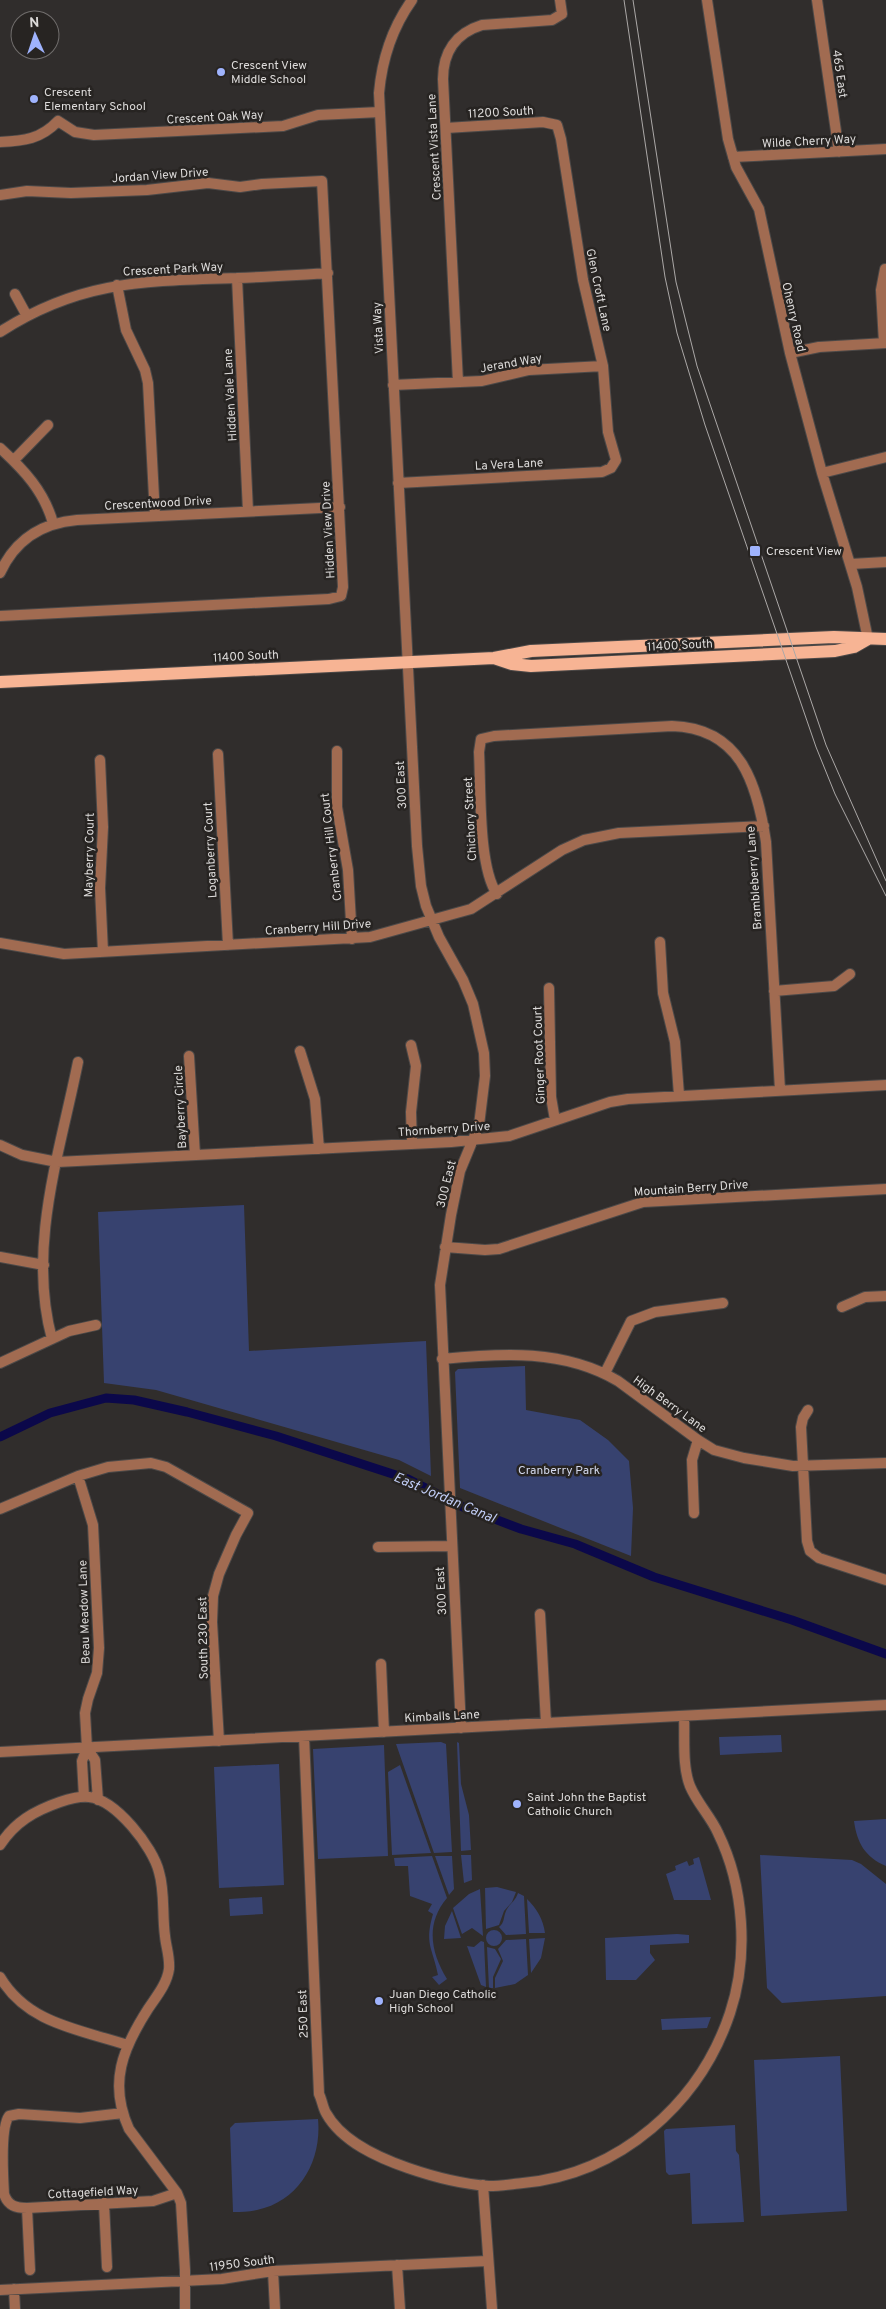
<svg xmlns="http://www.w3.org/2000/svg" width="886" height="2309" font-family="Overpass,sans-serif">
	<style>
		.green { fill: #37426f }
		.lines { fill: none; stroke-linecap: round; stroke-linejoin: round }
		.canal { stroke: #0b084a; stroke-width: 9 }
		.minor-casing { stroke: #4c4948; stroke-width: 12 }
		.major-casing { stroke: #4c4948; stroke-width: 14 }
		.minor { stroke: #a16b51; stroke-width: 10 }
		.major { stroke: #f7b494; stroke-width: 12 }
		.tram { stroke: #aba8a7; stroke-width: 1 }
		.poi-dot { fill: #9fb3fd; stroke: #272422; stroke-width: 2 }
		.labels { text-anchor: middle; stroke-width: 5; stroke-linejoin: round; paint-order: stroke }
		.poi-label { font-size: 12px; fill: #dddbda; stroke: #272422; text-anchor: start }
		.street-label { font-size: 12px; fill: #dddbda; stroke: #272422 }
		.park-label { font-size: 12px; fill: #d2d8ec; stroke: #272422 }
		.water-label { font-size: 14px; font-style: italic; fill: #c0ccf4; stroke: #272422 }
	</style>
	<rect width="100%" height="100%" fill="#302d2c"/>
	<path class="green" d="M 244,1205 L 249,1351 L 426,1341 L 431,1476 L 399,1460 L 156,1390 L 104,1383 L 98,1212 Z
		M 525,1366 L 526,1410 L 580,1420 L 608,1440 L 629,1461 L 633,1508 L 631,1556 L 460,1488 L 455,1372 L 458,1369 Z
		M 781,1735 L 782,1752 L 720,1755 L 719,1737 Z
		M 441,1742 L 446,1744 L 452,1852 L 434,1853 L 396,1744 Z
		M 457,1742 L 459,1743 L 461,1784 L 469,1815 L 471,1850 L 461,1851 Z
		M 384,1745 L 388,1856 L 318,1859 L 313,1749 Z
		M 279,1764 L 284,1885 L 219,1888 L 214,1767 Z
		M 400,1765 L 431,1853 L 392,1855 L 388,1772 Z
		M 886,1819 L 886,1866 C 865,1857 857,1843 854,1821 Z
		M 469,1855 L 471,1855 L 472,1880 L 464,1883 L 461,1855 Z
		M 760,1855 L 852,1860 L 861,1864 L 886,1884 L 886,1996 L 782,2003 L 767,1988 Z
		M 432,1856 L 447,1898 C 425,1924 431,1953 447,1979 L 439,1985 L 432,1977 L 438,1975 C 433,1948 424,1945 433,1914 L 428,1911 L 432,1904 L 410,1896 L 408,1866 L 395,1866 L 394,1858 Z
		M 435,1856 L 452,1856 L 454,1889 L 449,1895 Z
		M 699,1857 L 711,1900 L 674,1900 L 666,1874 L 676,1870 L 675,1866 L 687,1861 L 689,1866 L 694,1864 L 693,1859 Z
		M 497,1887 L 516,1892 L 512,1902 L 504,1911 L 499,1925 L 486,1929 L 485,1888 Z
		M 480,1889 L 483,1936 L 472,1928 L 462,1934 L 453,1908 L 469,1894 Z
		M 518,1893 L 524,1896 L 526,1934 L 506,1935 L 499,1927 C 505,1922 503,1918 506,1911 C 509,1904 515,1902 518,1893 Z
		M 262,1897 L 263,1914 L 230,1916 L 229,1899 Z
		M 527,1899 C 537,1909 543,1919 545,1933 L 529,1933 Z
		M 452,1911 L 461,1938 L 444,1939 L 445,1926 Z
		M486 1938a8 8 0 1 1 16 0a8 8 0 1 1-16 0Z
		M 677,1934 L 689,1935 L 689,1943 L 650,1945 L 650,1953 L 655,1960 L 636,1980 L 606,1980 L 605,1938 Z
		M 545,1938 L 541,1958 L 531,1973 L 529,1939 Z
		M 526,1939 L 528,1975 L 515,1984 L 495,1988 L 495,1978 L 503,1961 L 498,1949 L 506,1940 Z
		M 481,1941 L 484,1942 L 486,1987 L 481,1985 L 467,1946 L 474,1947 Z
		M 487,1947 L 495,1949 L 501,1959 L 493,1977 L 493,1988 L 489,1988 Z
		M 711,2017 L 707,2028 L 662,2030 L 661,2019 Z
		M 840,2056 L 847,2211 L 761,2216 L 754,2060 Z
		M 318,2119 C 322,2160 300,2201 257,2210 C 249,2212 241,2212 233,2212 L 230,2128 L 235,2123 Z
		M 735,2125 L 736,2151 L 739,2155 L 744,2222 L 692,2224 L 690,2173 L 669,2175 L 666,2172 L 664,2131 L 666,2129 Z"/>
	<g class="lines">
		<path class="canal" d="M 0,1437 L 50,1413 L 106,1398 L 134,1400 L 187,1412 L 276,1436 L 408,1479 L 463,1507 L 521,1529 L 575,1544 L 654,1577 L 792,1620 L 886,1654"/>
		<defs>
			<path id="minor" d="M 412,0 C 392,28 382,59 379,93 L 417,846 L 421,886 L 426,906 L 439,937 L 463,980 L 473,1004 L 484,1053 L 485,1076 L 479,1125 L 460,1171 L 451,1215 L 440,1285 L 461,1728
				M 707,0 L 728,139 L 736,167 L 759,209 L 790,353 L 822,473 L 857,587 L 868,639
				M 817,0 L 839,152
				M 0,142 C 24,141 41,139 58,121 L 75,132 L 94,135 L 283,126 L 318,115 L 380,112
				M 733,157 L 886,149
				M 0,195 L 27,191 L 71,193 L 147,190 L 208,183 L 240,187 L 262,184 L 322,181 L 343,587 L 341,596 L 329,599 L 0,616
				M 237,278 L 248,511
				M 117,285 L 126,330 L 145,370 L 148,383 L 155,516
				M 15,294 L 27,316
				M 0,332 C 80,280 146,281 237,278 C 267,277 298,275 328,273
				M 884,343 L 881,290 L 885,269
				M 790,353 L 819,347 L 886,343
				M 458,382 L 443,79 C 443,52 456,33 482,25 L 552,20 L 562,14 L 560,0
				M 393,385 L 482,381 L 529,370 L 603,366
				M 0,448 C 24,470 44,491 53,523
				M 14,460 L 48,425
				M 822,473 L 886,457
				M 398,483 L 602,472 L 611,468 L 616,460 L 608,432 L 603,366 L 583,280 L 561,139 L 557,125 L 543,122 L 446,128
				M 851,564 L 886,562
				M 0,573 C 15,540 42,523 77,520 L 340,507
				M 337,751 L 337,807 L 348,870 L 352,939
				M 218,754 L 228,945
				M 100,760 L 103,827 L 100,888 L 103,952
				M 497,894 C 478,867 481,788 479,752 L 481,739 L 494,736 L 672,726 C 741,728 757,784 766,842 L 780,1090
				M 660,942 L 663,993 L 675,1042 L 679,1095
				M 0,943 L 64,954 L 370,937 L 471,909 L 562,850 L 584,840 L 619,833 L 764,826
				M 549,988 L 551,1097 L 555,1120
				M 774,991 L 834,986 L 850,974
				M 411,1045 L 416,1066 L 411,1112 L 412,1144
				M 300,1051 L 315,1099 L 319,1149
				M 189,1056 L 195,1155
				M 0,1145 L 22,1155 L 57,1162 L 451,1142 L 509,1136 L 610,1102 L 628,1099 L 886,1085
				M 445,1247 L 485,1250 L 499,1249 L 643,1202 L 886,1189
				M 0,1257 L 44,1265
				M 842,1307 L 865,1297 L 886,1296
				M 52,1339 C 27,1247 60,1152 78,1062
				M 442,1359 C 502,1353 564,1349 618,1381 L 698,1440 L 714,1450 L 744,1458 L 793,1466 L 886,1463
				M 0,1363 L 69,1331 L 96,1325
				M 605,1373 L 631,1321 L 655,1312 L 723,1303
				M 808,1410 L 803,1418 L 801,1427 L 807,1541 L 810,1551 L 819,1558 L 886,1580
				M 78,1476 L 93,1525 L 99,1648 L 97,1673 L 88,1699 L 85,1713 L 87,1748 L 82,1761 L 84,1797
				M 0,1509 L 78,1476 L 108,1467 L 151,1463 L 166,1467 L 248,1513 L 236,1535 L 219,1574 L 213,1596 L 212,1622 L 219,1741
				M 694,1513 L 692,1460 L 698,1440
				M 378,1547 L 451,1546
				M 540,1614 L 546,1723
				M 381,1664 L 384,1732
				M 304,1736 L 319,2094 C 322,2100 323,2108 326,2113 C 342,2142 379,2158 408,2168 C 434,2177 461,2184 489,2186 C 501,2186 512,2184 523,2183 C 620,2174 700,2103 730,2013 C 749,1956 744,1886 718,1833 C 711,1817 697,1803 690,1786 C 682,1766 685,1738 684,1716
				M 87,1748 L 95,1760 L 98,1800
				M 0,1752 L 886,1705
				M 0,1845 C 15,1822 34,1811 60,1802 C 69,1799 80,1796 89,1797 C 116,1800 153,1847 159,1872 C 165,1892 162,1914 165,1936 C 166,1947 170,1957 169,1969 C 167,1984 156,1997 148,2009 C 123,2048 108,2083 129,2129 L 177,2193 L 181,2203 L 185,2270 L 185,2309
				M 0,1977 C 28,2024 79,2029 127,2045
				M 123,2113 L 80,2118 L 19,2114 L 9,2116 C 0,2128 3,2177 4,2194 C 8,2206 16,2208 27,2208 L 153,2201 L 177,2193
				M 483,2185 L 492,2309
				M 104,2203 L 107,2267
				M 27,2208 L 30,2270
				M 397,2265 L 400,2309
				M 273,2271 L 275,2309
				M 14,2289 L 15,2309
				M 0,2290 L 222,2279 L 273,2271 L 487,2261"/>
			<path id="major" d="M 494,658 L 512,664 L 531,666 L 835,651 L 854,647 L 868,639
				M 0,682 L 494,658 L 531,651 L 834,637 L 886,639"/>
		</defs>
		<use href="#minor" class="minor-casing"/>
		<use href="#major" class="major-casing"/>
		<use href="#minor" class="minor"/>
		<use href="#major" class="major"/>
		<path class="tram" d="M 624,0 L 665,277 L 677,333 L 705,425 L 816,747 L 835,794 L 886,896
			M 633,0 L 676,282 L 697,366 L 826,745 L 886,881"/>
	</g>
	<g class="poi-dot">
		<circle cx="221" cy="72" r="5"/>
		<circle cx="34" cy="99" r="5"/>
		<rect x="749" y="545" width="12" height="12" rx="2.5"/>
		<circle cx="517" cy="1804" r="5"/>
		<circle cx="379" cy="2001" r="5"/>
	</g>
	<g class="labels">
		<g class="poi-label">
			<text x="231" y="69">Crescent View<tspan x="231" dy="14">Middle School</tspan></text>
			<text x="44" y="96">Crescent<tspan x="44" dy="14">Elementary School</tspan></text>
			<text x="766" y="555">Crescent View</text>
			<text x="527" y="1801">Saint John the Baptist<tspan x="527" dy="14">Catholic Church</tspan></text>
			<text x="389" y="1998">Juan Diego Catholic<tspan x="389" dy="14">High School</tspan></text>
		</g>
		<g class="street-label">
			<text transform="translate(840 74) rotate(82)" y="4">465 East</text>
			<text transform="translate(501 112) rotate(-3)" y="4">11200 South</text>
			<text transform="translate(215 117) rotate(-3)" y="4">Crescent Oak Way</text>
			<text transform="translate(809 141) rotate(-3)" y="4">Wilde Cherry Way</text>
			<text transform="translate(434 147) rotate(-93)" y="4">Crescent Vista Lane</text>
			<text transform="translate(160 175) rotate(-4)" y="4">Jordan View Drive</text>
			<text transform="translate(173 269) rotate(-3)" y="4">Crescent Park Way</text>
			<text transform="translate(599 290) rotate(78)" y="4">Glen Croft Lane</text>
			<text transform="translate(794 317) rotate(77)" y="4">Ohenry Road</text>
			<text transform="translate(378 328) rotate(-93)" y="4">Vista Way</text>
			<text transform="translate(511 363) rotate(-10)" y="4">Jerand Way</text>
			<text transform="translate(230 395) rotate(-93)" y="4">Hidden Vale Lane</text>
			<text transform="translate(509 464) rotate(-3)" y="4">La Vera Lane</text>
			<text transform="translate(158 503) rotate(-3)" y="4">Crescentwood Drive</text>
			<text transform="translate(328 530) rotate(-93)" y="4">Hidden View Drive</text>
			<text transform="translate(680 645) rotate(-3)" y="4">11400 South</text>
			<text transform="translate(246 656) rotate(-3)" y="4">11400 South</text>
			<text transform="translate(401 785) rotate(-93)" y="4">300 East</text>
			<text transform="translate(470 819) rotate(-93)" y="4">Chichory Street</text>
			<text transform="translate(331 847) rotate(-97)" y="4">Cranberry Hill Court</text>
			<text transform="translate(210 850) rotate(-93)" y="4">Loganberry Court</text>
			<text transform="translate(89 855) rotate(-89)" y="4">Mayberry Court</text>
			<text transform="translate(754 878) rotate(-94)" y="4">Brambleberry Lane</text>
			<text transform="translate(318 927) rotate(-4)" y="4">Cranberry Hill Drive</text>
			<text transform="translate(539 1055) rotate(-92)" y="4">Ginger Root Court</text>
			<text transform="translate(180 1107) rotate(-93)" y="4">Bayberry Circle</text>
			<text transform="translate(444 1129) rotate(-4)" y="4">Thornberry Drive</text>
			<text transform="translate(446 1184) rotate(-76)" y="4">300 East</text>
			<text transform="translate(691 1188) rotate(-4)" y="4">Mountain Berry Drive</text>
			<text transform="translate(670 1404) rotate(36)" y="4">High Berry Lane</text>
			<text transform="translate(441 1591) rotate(-93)" y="4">300 East</text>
			<text transform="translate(84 1612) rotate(-92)" y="4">Beau Meadow Lane</text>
			<text transform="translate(203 1638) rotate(-91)" y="4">South 230 East</text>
			<text transform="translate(442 1716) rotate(-3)" y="4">Kimballs Lane</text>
			<text transform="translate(303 2014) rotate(-92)" y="4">250 East</text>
			<text transform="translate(93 2192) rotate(-3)" y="4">Cottagefield Way</text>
			<text transform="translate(242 2263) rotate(-7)" y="4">11950 South</text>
		</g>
		<g class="park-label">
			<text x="559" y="1474">Cranberry Park</text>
		</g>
		<g class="water-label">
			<text transform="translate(445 1497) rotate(23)" y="5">East Jordan Canal</text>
		</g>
	</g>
	<g transform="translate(35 35) rotate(357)"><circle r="24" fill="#272422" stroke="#706d6c"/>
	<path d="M0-4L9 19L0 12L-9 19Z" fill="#9fb3fd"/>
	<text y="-8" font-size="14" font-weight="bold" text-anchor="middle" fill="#dddbda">N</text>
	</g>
</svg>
